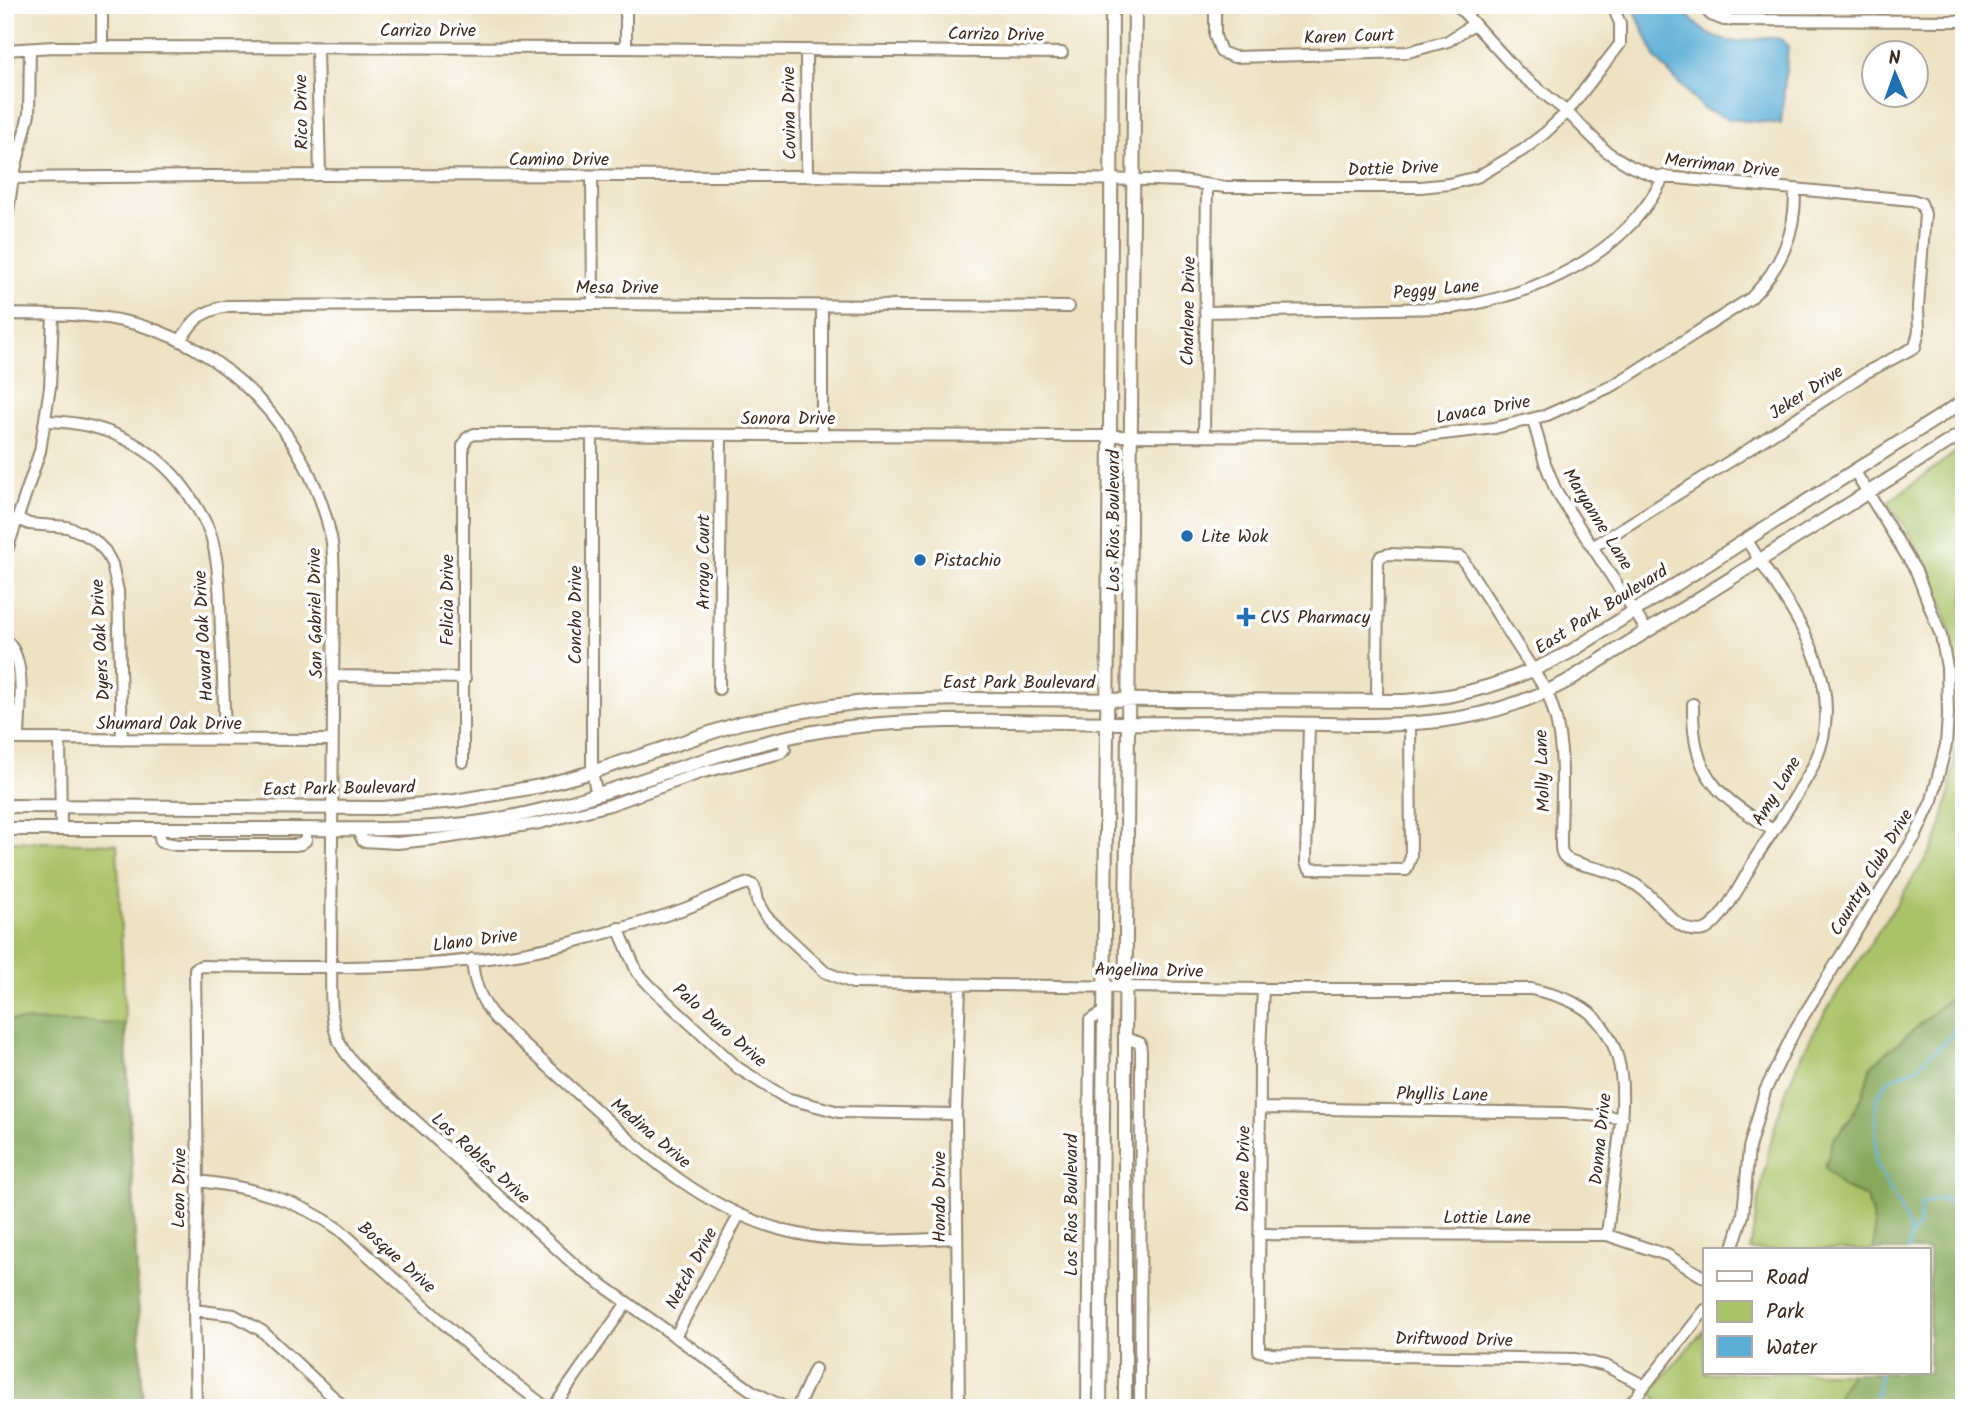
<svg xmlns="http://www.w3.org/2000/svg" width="1969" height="1413" font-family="Kalam,sans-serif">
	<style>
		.green { fill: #aac368; stroke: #727643; stroke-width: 2 }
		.forest { fill: #87a95c; stroke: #616a3d; stroke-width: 2 }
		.water { fill: #5baed6; stroke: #4b6c7a; stroke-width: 2 }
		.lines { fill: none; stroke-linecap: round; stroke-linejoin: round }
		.stream { stroke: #5baed6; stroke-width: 2.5 }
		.minor-casing { stroke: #948670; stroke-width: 14 }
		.major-casing { stroke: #948670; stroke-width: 16 }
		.minor { stroke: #fff; stroke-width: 10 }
		.major { stroke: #fff; stroke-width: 12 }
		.poi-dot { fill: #1f6fb2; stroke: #fff; stroke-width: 2.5 }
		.labels { text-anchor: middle; stroke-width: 7; stroke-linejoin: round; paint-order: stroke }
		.street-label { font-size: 18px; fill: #3b2a1e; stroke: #fff }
		.poi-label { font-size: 18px; fill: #3b2a1e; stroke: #fff; text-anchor: start }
	</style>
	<rect width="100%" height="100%" fill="#fff"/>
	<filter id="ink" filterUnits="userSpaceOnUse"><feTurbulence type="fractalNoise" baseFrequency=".0143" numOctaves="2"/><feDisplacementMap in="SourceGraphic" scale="14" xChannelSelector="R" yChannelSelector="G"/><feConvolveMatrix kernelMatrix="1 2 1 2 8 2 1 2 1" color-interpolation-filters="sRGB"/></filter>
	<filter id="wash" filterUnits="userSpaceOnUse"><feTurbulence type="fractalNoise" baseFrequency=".00686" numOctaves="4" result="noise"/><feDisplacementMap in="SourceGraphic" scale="28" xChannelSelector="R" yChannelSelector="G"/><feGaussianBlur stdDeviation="1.57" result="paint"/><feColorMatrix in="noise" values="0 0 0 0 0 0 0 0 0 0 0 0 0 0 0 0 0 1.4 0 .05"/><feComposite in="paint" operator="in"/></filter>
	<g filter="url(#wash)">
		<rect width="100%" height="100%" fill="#ede2c3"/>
		<path class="green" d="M 1964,446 L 1964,986 L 1871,1066 L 1863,1094 L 1851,1118 L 1833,1140 L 1842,1187 L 1867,1197 L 1874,1224 L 1874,1250 L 1750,1250 C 1761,1187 1771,1119 1799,1061 C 1829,999 1872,944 1908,886 C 1917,871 1929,856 1936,841 C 1942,828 1944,813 1948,800 C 1969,692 1958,590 1887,503 Z
			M 5,841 L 117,844 L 143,1408 L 5,1408 Z
			M 1705,1329 L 1705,1373 L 1852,1373 L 1843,1385 L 1833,1408 L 1663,1408 L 1651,1391 Z"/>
		<path class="forest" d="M 1964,986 L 1964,1308 L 1949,1408 L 1833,1408 L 1843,1385 L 1852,1373 L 1929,1373 L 1929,1250 L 1874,1250 L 1874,1224 L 1867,1197 L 1842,1187 L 1825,1167 L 1833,1140 L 1851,1118 L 1863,1094 L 1871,1066 Z
			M 5,1020 L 125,1024 L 143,1408 L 5,1408 Z"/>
		<path class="water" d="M 1632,5 L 1679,5 C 1696,27 1715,45 1744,41 C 1758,40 1770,35 1783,40 L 1788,46 L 1781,124 L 1729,119 L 1703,109 L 1656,59 Z"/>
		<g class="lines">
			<path class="stream" d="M 1911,1237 L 1919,1224 L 1921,1204 L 1943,1198 L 1957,1211 L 1964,1212
				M 1908,1250 L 1911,1237 L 1906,1220 L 1876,1163 L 1876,1099 L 1888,1080 L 1916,1068 L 1950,1037 L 1964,1011
				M 1874,1408 L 1881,1373"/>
		</g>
	</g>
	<g filter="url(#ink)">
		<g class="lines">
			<defs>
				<path id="minor" d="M 102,5 L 102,47
					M 1215,5 L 1215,36 L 1221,52 L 1234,57 L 1408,52 L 1448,41 L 1472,25
					M 1457,5 L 1520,74 L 1567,112 L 1607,152 L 1632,167 L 1655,176 L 1912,200 L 1921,203 L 1925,214 L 1918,307 L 1919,331 L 1915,347 L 1867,372 L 1740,455 L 1594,546
					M 1702,5 L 1711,15 L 1724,20 L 1964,21
					M 317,48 L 320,175
					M 626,48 L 626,5
					M 5,50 L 54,47 L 626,48 L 1062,53
					M 806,51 L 807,176
					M 592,176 L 593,304
					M 5,178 L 320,175 L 807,176 L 1154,180 L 1181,181 L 1225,187 L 1421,187 L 1449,184 L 1477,177 L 1523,150 L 1545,133 L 1567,112 L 1620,44 L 1620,23 L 1612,5
					M 5,231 L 13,178 L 29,114 L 30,50
					M 1205,312 L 1452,308 C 1535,295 1626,256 1664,176
					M 5,314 C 43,315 81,313 118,320 C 224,339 309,433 331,537 C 334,550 333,566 334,579 L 331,967 C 332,994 328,1026 343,1049 C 349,1059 358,1067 365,1075 L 577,1267 L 752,1391 L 786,1408
					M 180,341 C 194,319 200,312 227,306 L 593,304 L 1069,307
					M 1533,420 L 1545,463 L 1556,491 L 1647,631
					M 46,421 C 108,422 160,448 193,501 C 200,513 209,526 212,539 C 220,570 220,602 221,634 C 223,669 224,705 225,740
					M 592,434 L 592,772 L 597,795
					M 822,435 L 822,307
					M 1204,435 L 1207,186
					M 19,519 L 29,524 L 67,527 L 80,532 L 94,540 L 105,551 L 112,564 L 118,591 L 122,740
					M 5,556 L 40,451 L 50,387 L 53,315
					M 5,640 C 28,656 19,713 19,739
					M 334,676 L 465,678
					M 719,689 L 721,435
					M 1377,701 L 1378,562 L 1381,556 L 1389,554 L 1461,557 L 1547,692 C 1568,741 1561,791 1561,844 C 1561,849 1561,854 1566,858 C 1576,866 1609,868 1626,879 C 1634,883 1641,888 1648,894 C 1662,907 1681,936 1704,930 C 1721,925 1747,873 1756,857 C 1774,829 1794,801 1810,772 C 1857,684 1790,610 1746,539
					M 1693,704 C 1692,776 1716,795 1773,830
					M 1309,723 L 1306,863 L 1310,869 L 1406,870 L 1411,857 L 1410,725
					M 5,739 L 332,740
					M 60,741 L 61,829
					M 463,762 L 463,446 L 467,438 L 474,434 L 1417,437 L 1495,428 L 1547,415 L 1614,385 L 1751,298 C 1781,267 1796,233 1795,190
					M 158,829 L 161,842 L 177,845 L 295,845 L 301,844 L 306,840 L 306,829
					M 358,831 L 363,841 L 397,843 L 445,838 L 540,823 L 610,805 L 700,773 L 781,753 L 785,749 L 783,738
					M 618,928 L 637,972 L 651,987 L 738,1068 L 786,1098 L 839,1112 L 956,1114
					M 472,959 C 473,981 481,1001 495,1018 C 527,1048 560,1077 593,1107 C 650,1160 705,1208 782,1230 C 837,1245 899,1241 956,1238
					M 1263,989 L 1260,1051 L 1259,1351 L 1272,1354 L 1576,1359 L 1606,1366 L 1643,1385
					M 1125,1038 L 1140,1043 L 1141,1051 L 1140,1408
					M 1262,1108 L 1564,1113 L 1622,1118
					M 198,1181 C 251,1187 297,1199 340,1230 L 481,1357 L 547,1408
					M 1259,1234 L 1607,1235 L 1667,1255 L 1705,1278
					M 1732,1250 L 1743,1215 L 1749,1148 L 1765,1091 L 1796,1028 L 1916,835 L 1932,800 L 1946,745 L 1948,715 L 1947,667 L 1941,636 L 1916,571 L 1854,470
					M 194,1310 L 234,1315 L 262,1331 L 345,1408
					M 675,1337 L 739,1215
					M 196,1408 L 194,1310 L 198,1181 L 195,969 L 201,966 C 329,967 462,974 588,938 C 620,929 653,920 684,909 C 706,901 727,889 749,883 L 754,886 L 757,901 L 765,915 L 778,928 L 825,972 L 853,983 L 1263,989 L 1531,989 C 1552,994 1573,999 1590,1013 C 1632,1050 1623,1106 1617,1155 C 1614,1181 1610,1208 1607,1235
					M 553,1408 L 626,1304
					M 797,1408 L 815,1369
					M 959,1408 L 956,1114 L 960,986
					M 1087,1408 L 1090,1020 L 1105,1011
					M 1627,1408 L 1705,1310"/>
				<path id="major" d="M 5,806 L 382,808 L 455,801 L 541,786 L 592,772 L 740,723 L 831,706 L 873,701 L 969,699 L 1404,701 C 1468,697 1514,681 1570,652 L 1964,401
					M 5,829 C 99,829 192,829 286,829 C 343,829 400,831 457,825 C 581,813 692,753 814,732 C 915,715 1026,722 1129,723 C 1204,724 1279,722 1355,725 C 1433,725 1494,719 1566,682 L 1964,432
					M 1100,1408 L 1110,437 L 1112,5
					M 1125,1408 L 1125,1038 L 1135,5"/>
			</defs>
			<use href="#minor" class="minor-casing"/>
			<use href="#major" class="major-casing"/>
			<use href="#minor" class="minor"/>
			<use href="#major" class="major"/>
		</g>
	</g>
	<g class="poi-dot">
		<circle cx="1187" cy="536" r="7"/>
		<circle cx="920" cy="560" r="7"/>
		<path d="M1242.5 606.5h7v7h7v7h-7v7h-7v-7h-7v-7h7z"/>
	</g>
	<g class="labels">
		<g class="street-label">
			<text x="428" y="36">Carrizo Drive</text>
			<text transform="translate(996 34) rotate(1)" y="6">Carrizo Drive</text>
			<text transform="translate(1349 36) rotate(-2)" y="6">Karen Court</text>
			<text transform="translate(301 112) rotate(-91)" y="6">Rico Drive</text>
			<text transform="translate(789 113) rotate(-91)" y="6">Covina Drive</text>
			<text x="559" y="165">Camino Drive</text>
			<text transform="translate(1722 165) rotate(6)" y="6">Merriman Drive</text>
			<text transform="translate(1393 168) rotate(-2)" y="6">Dottie Drive</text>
			<text x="617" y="293">Mesa Drive</text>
			<text transform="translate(1436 289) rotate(-5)" y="6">Peggy Lane</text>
			<text transform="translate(1188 311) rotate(-89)" y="6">Charlene Drive</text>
			<text transform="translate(1806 392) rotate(-33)" y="6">Jeker Drive</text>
			<text transform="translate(1483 409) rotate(-10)" y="6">Lavaca Drive</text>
			<text x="788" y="424">Sonora Drive</text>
			<text transform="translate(1598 519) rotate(58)" y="6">Maryanne Lane</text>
			<text transform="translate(1113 521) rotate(-90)" y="6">Los Rios Boulevard</text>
			<text transform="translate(703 562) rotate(-90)" y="6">Arroyo Court</text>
			<text transform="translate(447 600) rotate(-90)" y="6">Felicia Drive</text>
			<text transform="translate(1601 609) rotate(-32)" y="6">East Park Boulevard</text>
			<text transform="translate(315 613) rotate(-91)" y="6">San Gabriel Drive</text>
			<text transform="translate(575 615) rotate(-90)" y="6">Concho Drive</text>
			<text transform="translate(203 636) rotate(-93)" y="6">Havard Oak Drive</text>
			<text transform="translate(100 640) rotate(-93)" y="6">Dyers Oak Drive</text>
			<text x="1019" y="688">East Park Boulevard</text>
			<text x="169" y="729">Shumard Oak Drive</text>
			<text transform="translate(1542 771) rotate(-92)" y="6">Molly Lane</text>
			<text transform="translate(339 788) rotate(-1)" y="6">East Park Boulevard</text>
			<text transform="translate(1776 791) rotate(-59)" y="6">Amy Lane</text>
			<text transform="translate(1871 872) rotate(-59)" y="6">Country Club Drive</text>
			<text transform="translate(475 940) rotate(-7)" y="6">Llano Drive</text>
			<text transform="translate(1149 970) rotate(1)" y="6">Angelina Drive</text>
			<text transform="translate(720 1025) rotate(41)" y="6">Palo Duro Drive</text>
			<text transform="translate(1442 1094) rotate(1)" y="6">Phyllis Lane</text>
			<text transform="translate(651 1133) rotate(40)" y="6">Medina Drive</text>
			<text transform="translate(1600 1139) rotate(-84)" y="6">Donna Drive</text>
			<text transform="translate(481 1158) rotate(42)" y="6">Los Robles Drive</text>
			<text transform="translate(1243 1169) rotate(-89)" y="6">Diane Drive</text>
			<text transform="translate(179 1188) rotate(-89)" y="6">Leon Drive</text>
			<text transform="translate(939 1197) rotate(-90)" y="6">Hondo Drive</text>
			<text transform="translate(1071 1205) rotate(-90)" y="6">Los Rios Boulevard</text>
			<text x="1487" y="1223">Lottie Lane</text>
			<text transform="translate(397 1257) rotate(42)" y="6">Bosque Drive</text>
			<text transform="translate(691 1268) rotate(-62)" y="6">Netch Drive</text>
			<text transform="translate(1454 1339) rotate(1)" y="6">Driftwood Drive</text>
		</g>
		<g class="poi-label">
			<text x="1201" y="542">Lite Wok</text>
			<text x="934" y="566">Pistachio</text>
			<text x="1260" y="623">CVS Pharmacy</text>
		</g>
	</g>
	<rect width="1969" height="1413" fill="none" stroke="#fff" stroke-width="28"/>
	<rect x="1703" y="1248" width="228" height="126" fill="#ffffff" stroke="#b1aaa5" stroke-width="2"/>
	<rect x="1717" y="1271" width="35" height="10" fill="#ffffff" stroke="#b1aaa5" stroke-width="2"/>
	<text x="1766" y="1284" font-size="21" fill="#3b2a1e">Road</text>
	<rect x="1717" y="1301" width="35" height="21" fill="#aac368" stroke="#b1aaa5" stroke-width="2"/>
	<text x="1766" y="1318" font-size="21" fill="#3b2a1e">Park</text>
	<rect x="1717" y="1336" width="35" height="21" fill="#5baed6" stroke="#b1aaa5" stroke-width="2"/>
	<text x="1766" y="1354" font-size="21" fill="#3b2a1e">Water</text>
	<g transform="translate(1895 74) rotate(358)"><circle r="33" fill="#ffffff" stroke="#b1aaa5" stroke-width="2"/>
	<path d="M0-5L12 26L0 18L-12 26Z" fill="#1f6fb2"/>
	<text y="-10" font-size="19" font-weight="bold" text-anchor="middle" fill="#3b2a1e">N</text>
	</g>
</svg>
